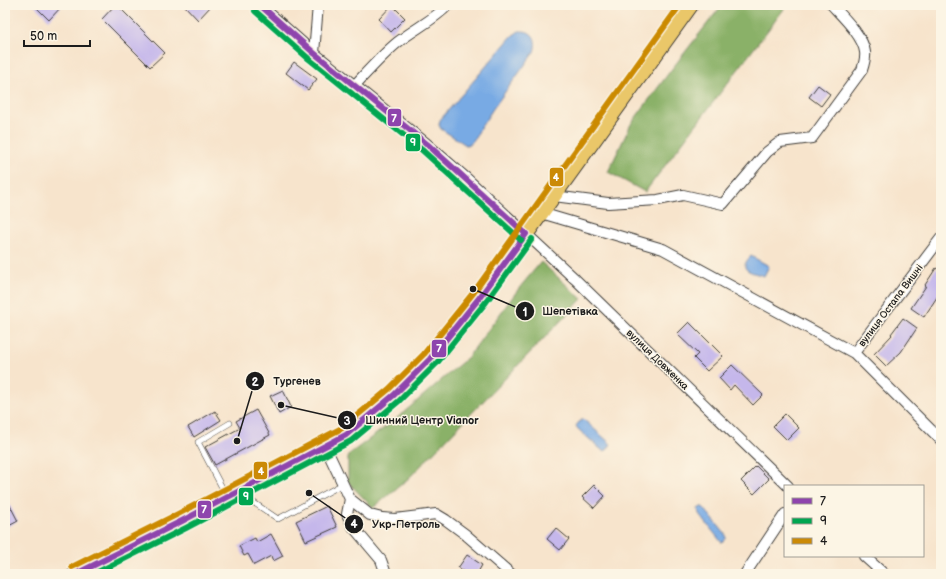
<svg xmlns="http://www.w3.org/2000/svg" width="946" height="579" font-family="'Balsamiq Sans',sans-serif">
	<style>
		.forest { fill: #8ab167; stroke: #536642 }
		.water { fill: #78aae4; stroke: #4a6380 }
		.building { fill: #c5b7eb }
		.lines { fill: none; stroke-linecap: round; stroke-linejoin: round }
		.service-casing { stroke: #3d3a36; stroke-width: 6 }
		.minor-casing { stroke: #3d3a36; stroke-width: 12 }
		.primary-casing { stroke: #3d3a36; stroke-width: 18 }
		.service { stroke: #fff; stroke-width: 5 }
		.minor { stroke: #fff; stroke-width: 10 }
		.primary { stroke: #eac769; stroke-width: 16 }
		.bus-1-casing { stroke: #fcf5e5; stroke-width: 9 }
		.bus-2-casing { stroke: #fcf5e5; stroke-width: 9 }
		.bus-3-casing { stroke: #fcf5e5; stroke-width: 9 }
		.bus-1 { stroke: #8e44ad; stroke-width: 6 }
		.bus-2 { stroke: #00a651; stroke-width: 6 }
		.bus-3 { stroke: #cb8a06; stroke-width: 6 }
		.labels { text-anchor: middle; stroke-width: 3; stroke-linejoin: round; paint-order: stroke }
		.street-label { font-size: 10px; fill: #1c1c1c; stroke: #fcf5e5 }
		.leader { fill: none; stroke: #1c1c1c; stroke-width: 1.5 }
		.callout-dot { fill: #1c1c1c; stroke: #fcf5e5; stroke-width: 1.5 }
		.mark-label { font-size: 12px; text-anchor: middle; font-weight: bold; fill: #fff }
		.callout-label { font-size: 11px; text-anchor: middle; font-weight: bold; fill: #1c1c1c; stroke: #fcf5e5; stroke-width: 3; stroke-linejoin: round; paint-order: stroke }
		.line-badge { stroke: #fcf5e5; stroke-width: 1.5 }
		.badge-label { font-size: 11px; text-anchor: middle; font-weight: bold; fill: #fff }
	</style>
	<rect width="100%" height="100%" fill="#fcf5e5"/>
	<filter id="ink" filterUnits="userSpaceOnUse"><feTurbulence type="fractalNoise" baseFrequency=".025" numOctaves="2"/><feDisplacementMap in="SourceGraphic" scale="8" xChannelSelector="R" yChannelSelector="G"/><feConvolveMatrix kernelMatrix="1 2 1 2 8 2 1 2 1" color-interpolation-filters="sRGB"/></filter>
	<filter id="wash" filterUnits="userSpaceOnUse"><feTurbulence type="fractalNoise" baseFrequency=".012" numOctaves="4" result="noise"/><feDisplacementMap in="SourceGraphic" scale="16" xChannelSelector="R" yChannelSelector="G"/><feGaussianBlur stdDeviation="0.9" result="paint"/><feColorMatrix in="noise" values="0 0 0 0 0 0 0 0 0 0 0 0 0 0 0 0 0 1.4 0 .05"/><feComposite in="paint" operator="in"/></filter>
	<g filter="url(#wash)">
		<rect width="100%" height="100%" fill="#f7e4cc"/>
		<path class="forest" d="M 722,5 L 787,5 L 645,192 L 608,172 L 631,124 L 671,70 Z
			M 541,262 L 582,299 L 409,478 L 373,508 L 348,482 L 348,455 L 396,419 L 468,357 L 520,287 Z"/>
		<path class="water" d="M 519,31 C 533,30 538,39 534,52 C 517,77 497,101 481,127 C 477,133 474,144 466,145 L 441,129 L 439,125 L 440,120 L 512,36 Z
			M 751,256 L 769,266 L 764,276 C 752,272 736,271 751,256 Z
			M 583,419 L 611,444 L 607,450 L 603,451 L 578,429 L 576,426 L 578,423 Z
			M 701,507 L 703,507 L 726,535 L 726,539 L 722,543 L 699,514 L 698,509 Z"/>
		<g id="blocks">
			<path class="building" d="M 34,5 L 63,5 L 49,20 Z
				M 115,5 L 117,5 L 165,53 L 150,67 L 102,19 Z
				M 184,5 L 212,5 L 198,20 Z
				M 392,5 L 405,18 L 391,32 L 379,19 Z
				M 294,62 L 317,79 L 308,90 L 286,73 Z
				M 818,85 L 830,94 L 821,106 L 809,97 Z
				M 936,268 L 941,271 L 941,291 L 924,317 L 911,308 L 926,286 L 925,285 Z
				M 903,318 L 917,328 L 901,352 L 886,366 L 874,354 L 892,335 L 891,334 Z
				M 689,322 L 723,356 L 707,371 L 694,358 L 698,354 L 677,334 Z
				M 732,365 L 763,395 L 753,405 L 734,385 L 730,390 L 719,378 Z
				M 283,390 L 291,407 L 279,414 L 270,396 Z
				M 256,410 L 270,435 L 215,465 L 205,447 L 240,428 L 236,421 Z
				M 215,411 L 221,420 L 194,437 L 188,427 Z
				M 785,414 L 799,428 L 787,440 L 773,426 Z
				M 756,466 L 769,479 L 754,494 L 741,481 Z
				M 594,485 L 605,496 L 594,508 L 582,497 Z
				M 5,496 L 18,521 L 5,528 Z
				M 327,506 L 337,527 L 306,541 L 296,521 Z
				M 556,528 L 569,539 L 560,550 L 547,539 Z
				M 271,534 L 283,556 L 273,561 L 271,556 L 254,565 L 248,554 L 244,556 L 239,546 L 255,538 L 257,542 Z
				M 467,555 L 482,565 L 477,574 L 467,574 L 458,568 Z"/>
		</g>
	</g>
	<g filter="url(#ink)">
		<use href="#blocks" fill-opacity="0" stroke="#3d3a36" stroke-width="1"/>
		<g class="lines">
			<defs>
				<path id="service" d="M 241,494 L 278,519 L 343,484
					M 226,495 L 198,442 L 230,423"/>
				<path id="minor" d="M 260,5 L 314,53 L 427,144 L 465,177 L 575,279 L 788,486
					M 314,53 L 318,5
					M 354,86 C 368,71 382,55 398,42 C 414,29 434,20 448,5
					M 554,196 L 608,203 L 658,200 L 683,195 L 723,204 L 767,152 L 780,142 L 812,138 L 862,70 C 864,64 866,58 865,52 C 863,36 843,17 832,5
					M 541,213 L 663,249 L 854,353 L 941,440
					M 854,353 L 941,238
					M 325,446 L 350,499 L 347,514 L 354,528 L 381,560 L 386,574
					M 350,499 L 370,515 L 382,518 L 395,519 L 436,514 L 446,520 L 465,534 L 511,574
					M 864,556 L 884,574
					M 745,574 L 785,514"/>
				<path id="primary" d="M 76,574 L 182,521 L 346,435 L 394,395 L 430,359 L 480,297 L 690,5"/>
			</defs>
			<use href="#service" class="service-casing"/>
			<use href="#minor" class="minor-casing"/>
			<use href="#primary" class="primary-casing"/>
			<use href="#service" class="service"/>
			<use href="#minor" class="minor"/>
			<use href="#primary" class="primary"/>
			<defs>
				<path id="bus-1" d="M 260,5 L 314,53 L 427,144 L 526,234
					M 76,574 L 182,521 L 346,435 L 394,395 L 430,359 L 480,297 L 526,234"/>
				<path id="bus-2" d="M 255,11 L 309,59 L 422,150 L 521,240
					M 94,574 L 186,528 L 351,441 L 399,401 L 436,364 L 486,302 L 532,239"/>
				<path id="bus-3" d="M 72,567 L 178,514 L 342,428 L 389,389 L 424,354 L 474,292 L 680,5"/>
			</defs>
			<use href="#bus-1" class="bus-1-casing"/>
			<use href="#bus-2" class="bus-2-casing"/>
			<use href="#bus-3" class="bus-3-casing"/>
			<use href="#bus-1" class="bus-1"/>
			<use href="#bus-2" class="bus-2"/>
			<use href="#bus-3" class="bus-3"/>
		</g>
	</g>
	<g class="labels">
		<g class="street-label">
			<text transform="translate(890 305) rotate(-53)" y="4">вулиця Остапа Вишні</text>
			<text transform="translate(658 359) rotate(44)" y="4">вулиця Довженка</text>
		</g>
	</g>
	<path class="leader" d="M473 289L525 311M237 441L255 381M281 405L347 420M309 493L354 524"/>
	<g class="callout-dot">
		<circle cx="473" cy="289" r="4"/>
		<circle cx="237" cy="441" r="4"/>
		<circle cx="281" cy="405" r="4"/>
		<circle cx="309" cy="493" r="4"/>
		<circle cx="525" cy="311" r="10"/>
		<circle cx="255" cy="381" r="10"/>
		<circle cx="347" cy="420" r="10"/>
		<circle cx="354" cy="524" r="10"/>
	</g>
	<g class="mark-label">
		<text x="525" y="316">1</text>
		<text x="255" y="386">2</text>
		<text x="347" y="425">3</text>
		<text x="354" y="528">4</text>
	</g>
	<g class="callout-label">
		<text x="570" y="315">Шепетівка</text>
		<text x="297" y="385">Тургенев</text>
		<text x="422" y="424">Шинний Центр Vianor</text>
		<text x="406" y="528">Укр-Петроль</text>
	</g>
	<g class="line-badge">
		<rect x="387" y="108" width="15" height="19" rx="4" fill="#8e44ad"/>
		<rect x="405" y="133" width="16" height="19" rx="4" fill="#00a651"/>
		<rect x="549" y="167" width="15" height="20" rx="4" fill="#cb8a06"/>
		<rect x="431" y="339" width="16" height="19" rx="4" fill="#8e44ad"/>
		<rect x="253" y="461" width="15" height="19" rx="4" fill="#cb8a06"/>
		<rect x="238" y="487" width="16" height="19" rx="4" fill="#00a651"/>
		<rect x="197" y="500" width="15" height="19" rx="4" fill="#8e44ad"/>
	</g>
	<g class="badge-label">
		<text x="394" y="122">7</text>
		<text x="413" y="146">9</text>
		<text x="556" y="181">4</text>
		<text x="439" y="352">7</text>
		<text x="261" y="475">4</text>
		<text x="246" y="500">9</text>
		<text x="204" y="513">7</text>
	</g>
	<rect width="946" height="579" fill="none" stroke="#fcf5e5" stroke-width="20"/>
	<rect x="784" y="485" width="140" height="72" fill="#fcf5e5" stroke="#a29e95"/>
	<rect x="792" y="498" width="20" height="6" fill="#8e44ad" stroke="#a29e95"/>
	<text x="820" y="505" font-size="12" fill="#1c1c1c">7</text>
	<rect x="792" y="518" width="20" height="6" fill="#00a651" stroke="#a29e95"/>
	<text x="820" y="525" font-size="12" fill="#1c1c1c">9</text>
	<rect x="792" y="538" width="20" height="6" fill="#cb8a06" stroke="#a29e95"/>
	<text x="820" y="545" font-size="12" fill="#1c1c1c">4</text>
	<path d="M24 40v6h66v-6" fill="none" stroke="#1c1c1c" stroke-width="2"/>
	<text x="30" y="40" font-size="12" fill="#1c1c1c" stroke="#fcf5e5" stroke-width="3" paint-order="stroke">50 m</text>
</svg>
